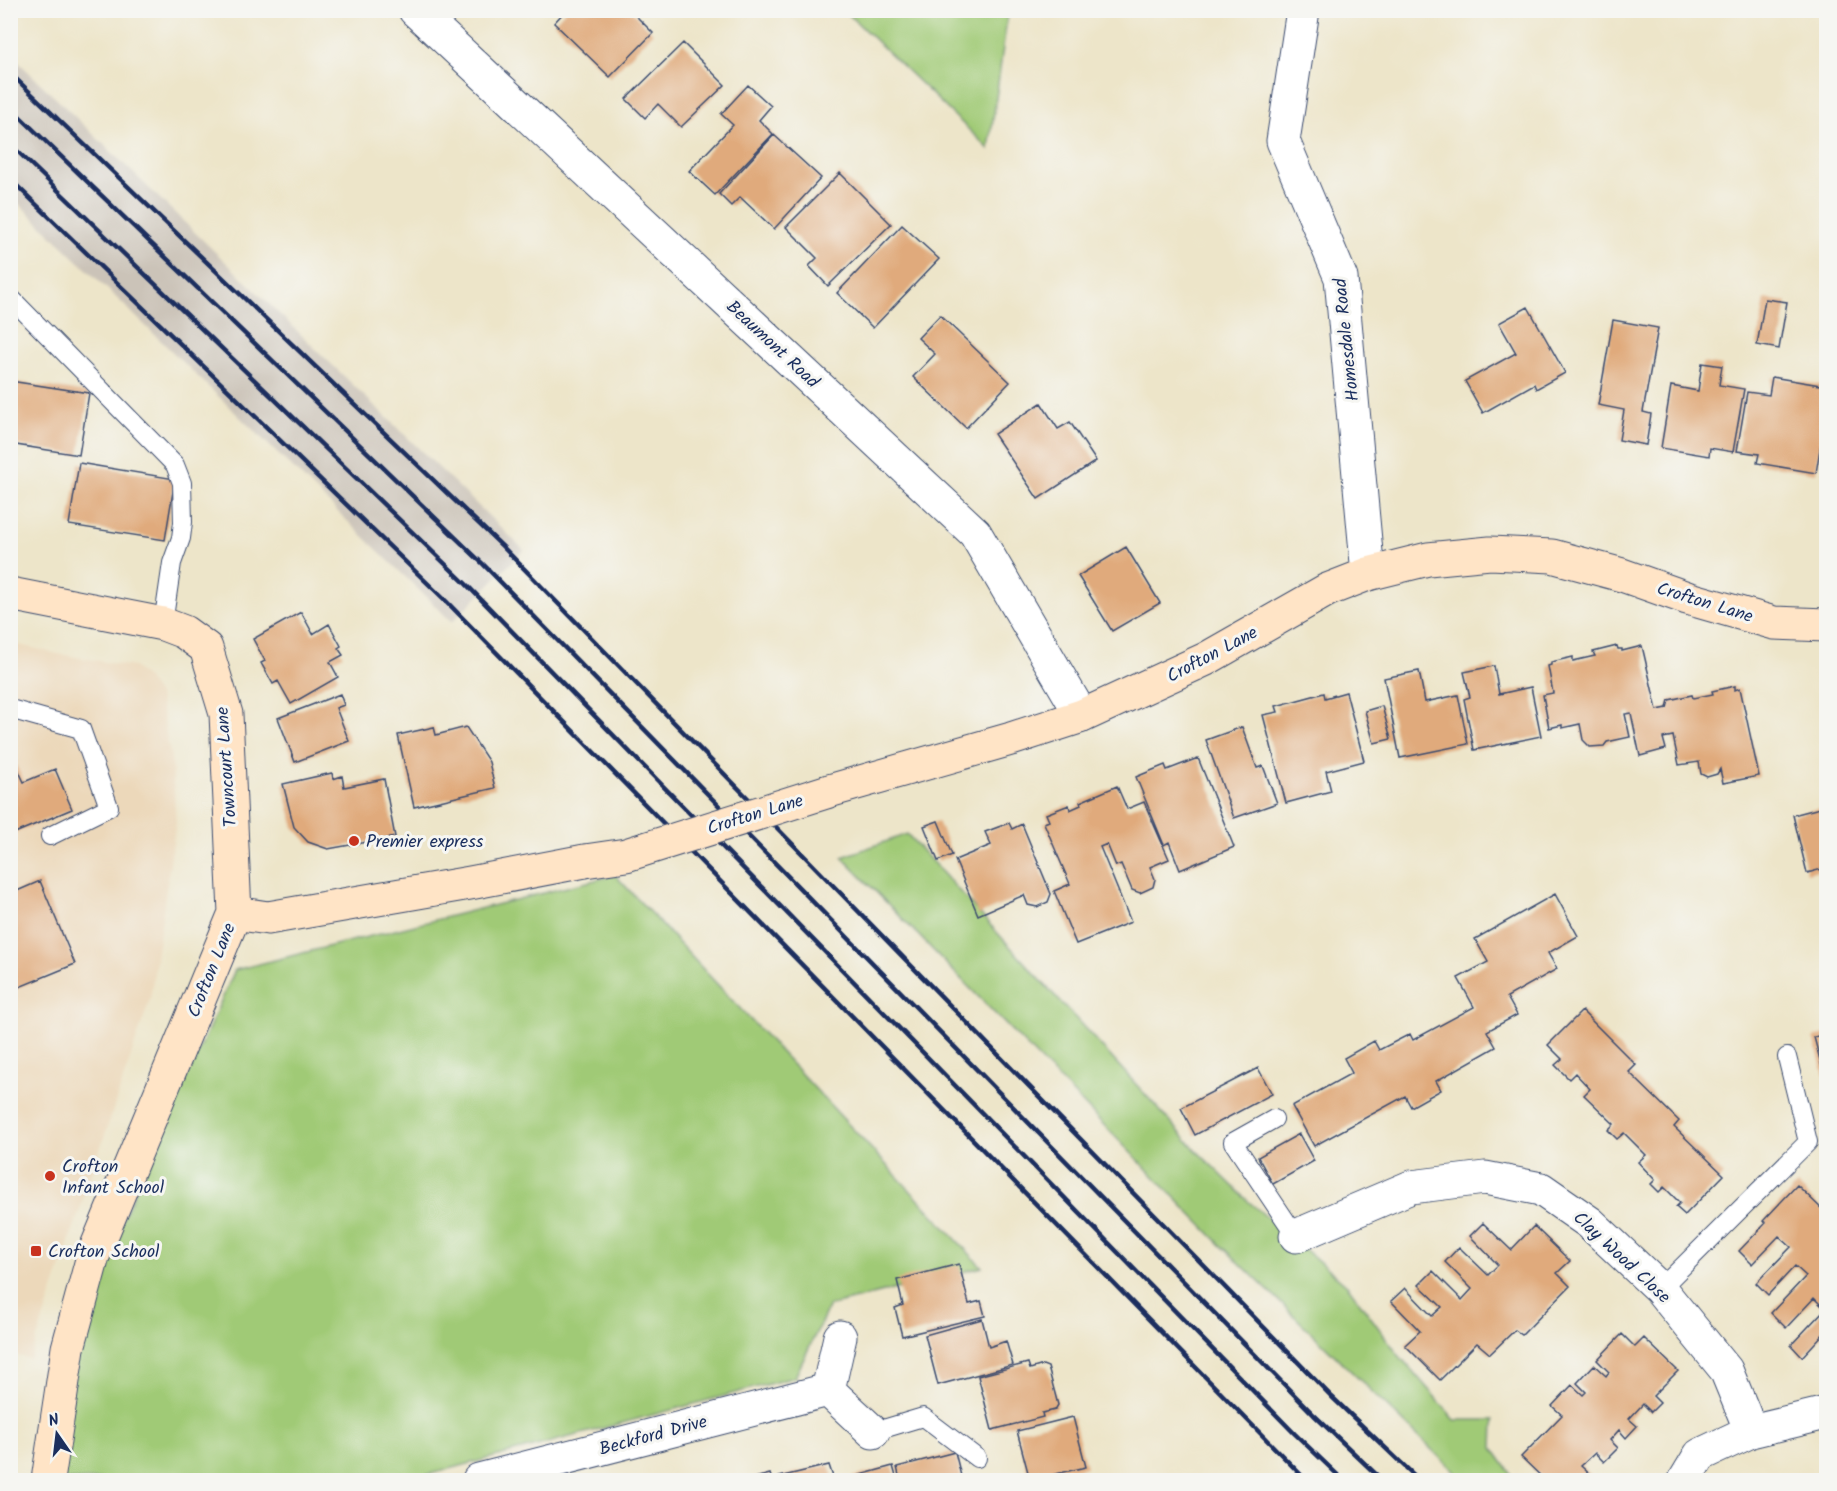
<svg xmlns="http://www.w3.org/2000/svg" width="1837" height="1491" font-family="Kalam,sans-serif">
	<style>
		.built { fill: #ecd8ba }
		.industrial { fill: #cbc3b8 }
		.green { fill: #a0ca76; stroke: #5e7c6a; stroke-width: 1.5 }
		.building { fill: #e0aa7b }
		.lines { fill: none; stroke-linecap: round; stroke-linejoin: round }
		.lane-casing { stroke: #3a4a6e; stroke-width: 20 }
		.street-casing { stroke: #3a4a6e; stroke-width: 35 }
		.secondary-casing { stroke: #3a4a6e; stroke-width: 35 }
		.lane { stroke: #fff; stroke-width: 18 }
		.street { stroke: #fff; stroke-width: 33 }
		.secondary { stroke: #ffe4c6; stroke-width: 33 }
		.rail { stroke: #1b2f5e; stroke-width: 4.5 }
		.secondary-bridge-casing { stroke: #3a4a6e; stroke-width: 35; stroke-linecap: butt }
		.secondary-bridge { stroke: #ffe4c6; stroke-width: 33 }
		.poi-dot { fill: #c8321e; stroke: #f6f6f2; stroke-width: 2 }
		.labels { text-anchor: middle; stroke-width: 6; stroke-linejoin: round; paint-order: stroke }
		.street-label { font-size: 18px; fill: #1b2f5e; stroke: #f6f6f2 }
		.poi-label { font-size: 18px; fill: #1b2f5e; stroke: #f6f6f2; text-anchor: start }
	</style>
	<rect width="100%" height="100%" fill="#f6f6f2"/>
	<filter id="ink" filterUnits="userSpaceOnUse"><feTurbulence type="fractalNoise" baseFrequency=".0167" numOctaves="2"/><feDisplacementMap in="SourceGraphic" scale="12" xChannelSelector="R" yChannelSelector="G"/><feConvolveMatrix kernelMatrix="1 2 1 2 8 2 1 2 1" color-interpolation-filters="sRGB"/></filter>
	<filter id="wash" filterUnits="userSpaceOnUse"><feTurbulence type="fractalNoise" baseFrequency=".008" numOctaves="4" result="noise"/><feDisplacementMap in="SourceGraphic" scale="24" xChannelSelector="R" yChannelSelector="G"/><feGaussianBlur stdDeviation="1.35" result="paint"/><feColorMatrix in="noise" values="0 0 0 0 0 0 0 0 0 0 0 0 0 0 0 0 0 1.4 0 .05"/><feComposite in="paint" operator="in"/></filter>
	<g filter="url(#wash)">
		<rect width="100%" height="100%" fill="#ede5c9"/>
		<path class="built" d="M 11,643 L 58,654 L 134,667 L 148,680 L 159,696 L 172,764 L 176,822 L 150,999 L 30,1359 L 11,1354 Z"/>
		<path class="industrial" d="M 11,55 L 524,550 L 452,622 L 11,196 Z"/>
		<path class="green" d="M 845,11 L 1008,11 L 989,149 Z
			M 907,834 L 1197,1151 L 1248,1201 L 1348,1286 L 1397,1353 L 1455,1420 L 1494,1420 L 1493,1448 L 1512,1475 L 1518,1480 L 1463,1480 L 1220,1244 L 842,857 Z
			M 615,875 L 982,1267 L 829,1306 L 795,1377 L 408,1480 L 62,1480 L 79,1316 L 235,970 Z"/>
		<g id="blocks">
			<path class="building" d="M 566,10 L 630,10 L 653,33 L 610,77 L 554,23 Z
				M 683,43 L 725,85 L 681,127 L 658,104 L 645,118 L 626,99 Z
				M 748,85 L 771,106 L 759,120 L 773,134 L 715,195 L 689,171 L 733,125 L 721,114 Z
				M 774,135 L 821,178 L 774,229 L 740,197 L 731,206 L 719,194 Z
				M 840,173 L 891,224 L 828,286 L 809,266 L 817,258 L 786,227 Z
				M 902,225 L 939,259 L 873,328 L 837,293 Z
				M 1765,299 L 1787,302 L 1779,349 L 1757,345 Z
				M 1528,307 L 1565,373 L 1536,389 L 1534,384 L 1483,413 L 1465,381 L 1516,353 L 1499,323 Z
				M 940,315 L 1010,382 L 966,428 L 913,377 L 935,354 L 918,338 Z
				M 1613,320 L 1658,328 L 1643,412 L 1651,414 L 1646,445 L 1619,440 L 1624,410 L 1598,405 Z
				M 1702,363 L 1722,366 L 1719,385 L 1744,389 L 1733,452 L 1710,448 L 1709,456 L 1661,448 L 1671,386 L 1698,391 Z
				M 1772,377 L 1826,386 L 1826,413 L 1816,473 L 1757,463 L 1759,454 L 1737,451 L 1747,392 L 1769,395 Z
				M 10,381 L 89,393 L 79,455 L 10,444 Z
				M 1041,403 L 1058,429 L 1070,422 L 1096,461 L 1038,499 L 994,434 Z
				M 79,463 L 175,479 L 165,540 L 69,525 Z
				M 1126,547 L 1160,603 L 1112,631 L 1078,576 Z
				M 301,612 L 313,634 L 329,624 L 341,646 L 338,648 L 343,655 L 330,662 L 338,677 L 291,704 L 278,681 L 273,684 L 261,663 L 265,661 L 253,639 Z
				M 1617,646 L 1618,649 L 1622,649 L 1622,651 L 1642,646 L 1657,710 L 1667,708 L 1669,700 L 1692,695 L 1693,698 L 1713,694 L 1712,691 L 1735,686 L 1735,690 L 1740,688 L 1759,776 L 1723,783 L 1720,769 L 1717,774 L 1707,777 L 1701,774 L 1699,762 L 1679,765 L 1673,736 L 1663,738 L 1666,749 L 1640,756 L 1631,713 L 1625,714 L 1630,737 L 1607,742 L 1604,746 L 1590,747 L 1583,740 L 1580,724 L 1562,728 L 1562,725 L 1549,728 L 1543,695 L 1553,693 L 1548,666 L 1551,665 L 1551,662 L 1573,657 L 1573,661 L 1595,656 L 1593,652 Z
				M 1494,666 L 1499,694 L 1531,687 L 1541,736 L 1474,750 L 1464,699 L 1470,697 L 1464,672 Z
				M 1419,671 L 1425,702 L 1458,695 L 1468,744 L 1400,758 L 1384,678 Z
				M 1346,692 L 1364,761 L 1326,771 L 1331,791 L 1286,803 L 1263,715 L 1278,712 L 1276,706 L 1324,693 L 1325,698 Z
				M 340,694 L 344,705 L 336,708 L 349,741 L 295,762 L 278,718 Z
				M 1382,706 L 1391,739 L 1374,743 L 1365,711 Z
				M 434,727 L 436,735 L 466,727 L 489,762 L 495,788 L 414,807 L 398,735 Z
				M 1242,727 L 1257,768 L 1263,766 L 1277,803 L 1234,818 L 1206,740 Z
				M 10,752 L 24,782 L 55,769 L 72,809 L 10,835 Z
				M 1198,758 L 1234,847 L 1180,870 L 1169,842 L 1164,845 L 1136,777 L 1165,765 L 1167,770 Z
				M 332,773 L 333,779 L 342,776 L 344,787 L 384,779 L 395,837 L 328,849 L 308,842 L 294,827 L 283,784 Z
				M 1117,786 L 1127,809 L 1144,802 L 1169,859 L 1150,867 L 1155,879 L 1153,887 L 1140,893 L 1132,890 L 1121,864 L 1116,866 L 1107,844 L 1100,847 L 1131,922 L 1076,944 L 1054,891 L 1070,884 L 1044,823 L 1049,821 L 1046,814 L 1069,805 L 1070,810 L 1081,805 L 1080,802 Z
				M 1820,808 L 1821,813 L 1826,812 L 1826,868 L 1807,873 L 1793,815 Z
				M 938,821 L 952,855 L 938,861 L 924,826 Z
				M 1009,823 L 1012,829 L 1022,824 L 1051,894 L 1048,902 L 1037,907 L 1028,905 L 1024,895 L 978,915 L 955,860 L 991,845 L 985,832 Z
				M 40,881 L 75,964 L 10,991 L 10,894 Z
				M 1555,894 L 1578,936 L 1548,953 L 1557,969 L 1507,997 L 1517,1015 L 1487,1031 L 1496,1047 L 1436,1081 L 1441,1090 L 1411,1107 L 1405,1096 L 1314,1146 L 1292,1106 L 1352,1073 L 1344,1058 L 1374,1041 L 1379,1050 L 1410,1034 L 1413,1040 L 1474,1007 L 1458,978 L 1488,962 L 1475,939 Z
				M 1582,1011 L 1636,1065 L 1629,1072 L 1679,1121 L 1674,1127 L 1724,1175 L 1685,1215 L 1676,1207 L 1680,1203 L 1664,1187 L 1659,1192 L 1651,1184 L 1655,1180 L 1638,1162 L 1646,1155 L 1624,1133 L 1617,1139 L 1608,1130 L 1614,1124 L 1584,1095 L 1590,1089 L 1575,1073 L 1569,1079 L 1555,1065 L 1562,1059 L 1548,1045 Z
				M 1826,1034 L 1826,1083 L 1814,1037 Z
				M 1258,1068 L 1272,1094 L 1195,1135 L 1181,1108 Z
				M 1299,1134 L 1314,1161 L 1273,1184 L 1258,1157 Z
				M 1797,1185 L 1826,1213 L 1826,1331 L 1802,1357 L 1791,1345 L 1825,1309 L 1814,1298 L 1786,1328 L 1771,1313 L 1806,1276 L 1795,1266 L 1768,1295 L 1756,1283 L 1791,1247 L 1779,1236 L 1752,1264 L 1739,1251 L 1766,1223 L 1763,1221 Z
				M 1483,1223 L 1511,1250 L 1534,1226 L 1570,1261 L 1557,1273 L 1570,1286 L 1522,1335 L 1515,1330 L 1490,1354 L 1477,1343 L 1440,1380 L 1405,1345 L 1420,1331 L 1391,1301 L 1405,1288 L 1432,1316 L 1442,1307 L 1419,1285 L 1433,1271 L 1462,1300 L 1472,1289 L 1445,1262 L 1459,1247 L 1488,1275 L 1498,1265 L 1470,1236 Z
				M 959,1264 L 969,1304 L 981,1301 L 985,1316 L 902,1336 L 895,1308 L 903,1305 L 897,1280 Z
				M 982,1319 L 989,1347 L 1006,1341 L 1013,1365 L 938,1385 L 925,1335 Z
				M 1622,1334 L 1635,1347 L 1644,1338 L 1678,1371 L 1653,1396 L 1660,1403 L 1651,1412 L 1643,1404 L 1629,1419 L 1637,1426 L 1626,1438 L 1619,1430 L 1610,1440 L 1618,1448 L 1604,1462 L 1595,1453 L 1581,1466 L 1596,1480 L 1574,1480 L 1569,1475 L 1564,1480 L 1545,1480 L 1521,1457 L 1562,1415 L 1552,1406 L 1572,1385 L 1583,1395 L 1586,1392 L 1577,1383 L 1594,1365 L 1606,1376 L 1609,1372 L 1597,1360 Z
				M 1028,1363 L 1030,1369 L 1043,1365 L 1048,1367 L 1058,1405 L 1055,1410 L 1042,1413 L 1043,1417 L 992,1430 L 978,1376 Z
				M 1073,1417 L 1086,1467 L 1030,1480 L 1017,1431 Z
				M 955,1452 L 962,1480 L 900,1480 L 897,1467 Z
				M 829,1465 L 834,1480 L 780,1480 L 779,1477 Z
				M 893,1466 L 897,1480 L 842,1480 Z
				M 1107,1473 L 1109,1480 L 1078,1480 Z
				M 770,1474 L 772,1480 L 747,1480 Z"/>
		</g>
	</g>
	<g filter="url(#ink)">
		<use href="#blocks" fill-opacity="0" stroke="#3a4a6e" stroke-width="1.5"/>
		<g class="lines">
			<defs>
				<path id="lane" d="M 10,297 L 175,465 L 182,483 L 183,522 L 181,538 L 172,563 L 163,624
					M 10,709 L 81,729 L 109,807 L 50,836
					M 1274,1119 L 1233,1142 L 1296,1236
					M 1660,1289 L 1808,1142 L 1787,1057
					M 873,1432 L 923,1417 L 977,1458"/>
				<path id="street" d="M 415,10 L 975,533 L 1082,716
					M 1303,10 L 1283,141 L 1341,278 L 1368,574
					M 1296,1236 L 1411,1187 L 1485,1178 L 1541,1189 L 1590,1223 L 1660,1289 L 1726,1370 L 1751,1431
					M 840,1337 L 828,1390 L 873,1432
					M 479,1480 L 828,1390
					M 1685,1480 L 1700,1455 L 1751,1431 L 1826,1413"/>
				<path id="secondary" d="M 10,594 L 163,624 L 184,632 L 206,648 L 226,714 L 235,913 L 93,1256 L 68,1348 L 48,1480
					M 829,791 L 1011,739 L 1082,716 L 1206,659 L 1327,590 L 1368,574 L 1428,559 L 1490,553 L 1552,556 L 1622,575 L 1687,598 L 1774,623 L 1826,625
					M 235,913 L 268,918 L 470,883 L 585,861"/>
			</defs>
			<use href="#lane" class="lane-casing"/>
			<use href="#street" class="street-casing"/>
			<use href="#secondary" class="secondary-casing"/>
			<use href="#lane" class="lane"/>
			<use href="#street" class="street"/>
			<use href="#secondary" class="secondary"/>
			<path class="rail" d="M 10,73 L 502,546 L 1332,1397 L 1419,1480
				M 10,107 L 483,564 L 1314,1415 L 1382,1480
				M 10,144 L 465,583 L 1295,1434 L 1343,1480
				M 10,179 L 446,601 L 1306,1480"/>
			<defs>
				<path id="secondary-bridge" d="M 585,861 L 626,855 L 829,791"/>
			</defs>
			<use href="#secondary-bridge" class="secondary-bridge-casing"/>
			<use href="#secondary-bridge" class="secondary-bridge"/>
		</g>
	</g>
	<g class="poi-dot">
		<circle cx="354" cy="841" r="6"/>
		<circle cx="50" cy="1176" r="6"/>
		<rect x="30" y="1245" width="12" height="12" rx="3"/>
	</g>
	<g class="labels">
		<g class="street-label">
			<text transform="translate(1346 340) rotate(-96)" y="6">Homesdale Road</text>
			<text transform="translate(773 344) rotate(43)" y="6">Beaumont Road</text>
			<text transform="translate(1705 602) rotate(17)" y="6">Crofton Lane</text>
			<text transform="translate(1212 654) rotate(-28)" y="6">Crofton Lane</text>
			<text transform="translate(226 767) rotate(-94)" y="6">Towncourt Lane</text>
			<text transform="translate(755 814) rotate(-17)" y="6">Crofton Lane</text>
			<text transform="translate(211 970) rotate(-68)" y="6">Crofton Lane</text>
			<text transform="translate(1622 1257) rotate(43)" y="6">Clay Wood Close</text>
			<text transform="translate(653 1435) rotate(-15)" y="6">Beckford Drive</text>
		</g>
		<g class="poi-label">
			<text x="366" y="847">Premier express</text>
			<text x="62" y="1172">Crofton<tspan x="62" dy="21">Infant School</tspan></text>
			<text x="48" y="1257">Crofton School</text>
		</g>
	</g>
	<rect width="1837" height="1491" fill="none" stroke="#f6f6f2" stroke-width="36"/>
	<g transform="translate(57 1434) rotate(346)" stroke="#f6f6f2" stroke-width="4.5" paint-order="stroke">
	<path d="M0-4.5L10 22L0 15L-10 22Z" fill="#1b2f5e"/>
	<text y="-9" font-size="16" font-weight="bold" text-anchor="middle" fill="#1b2f5e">N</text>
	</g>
</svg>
